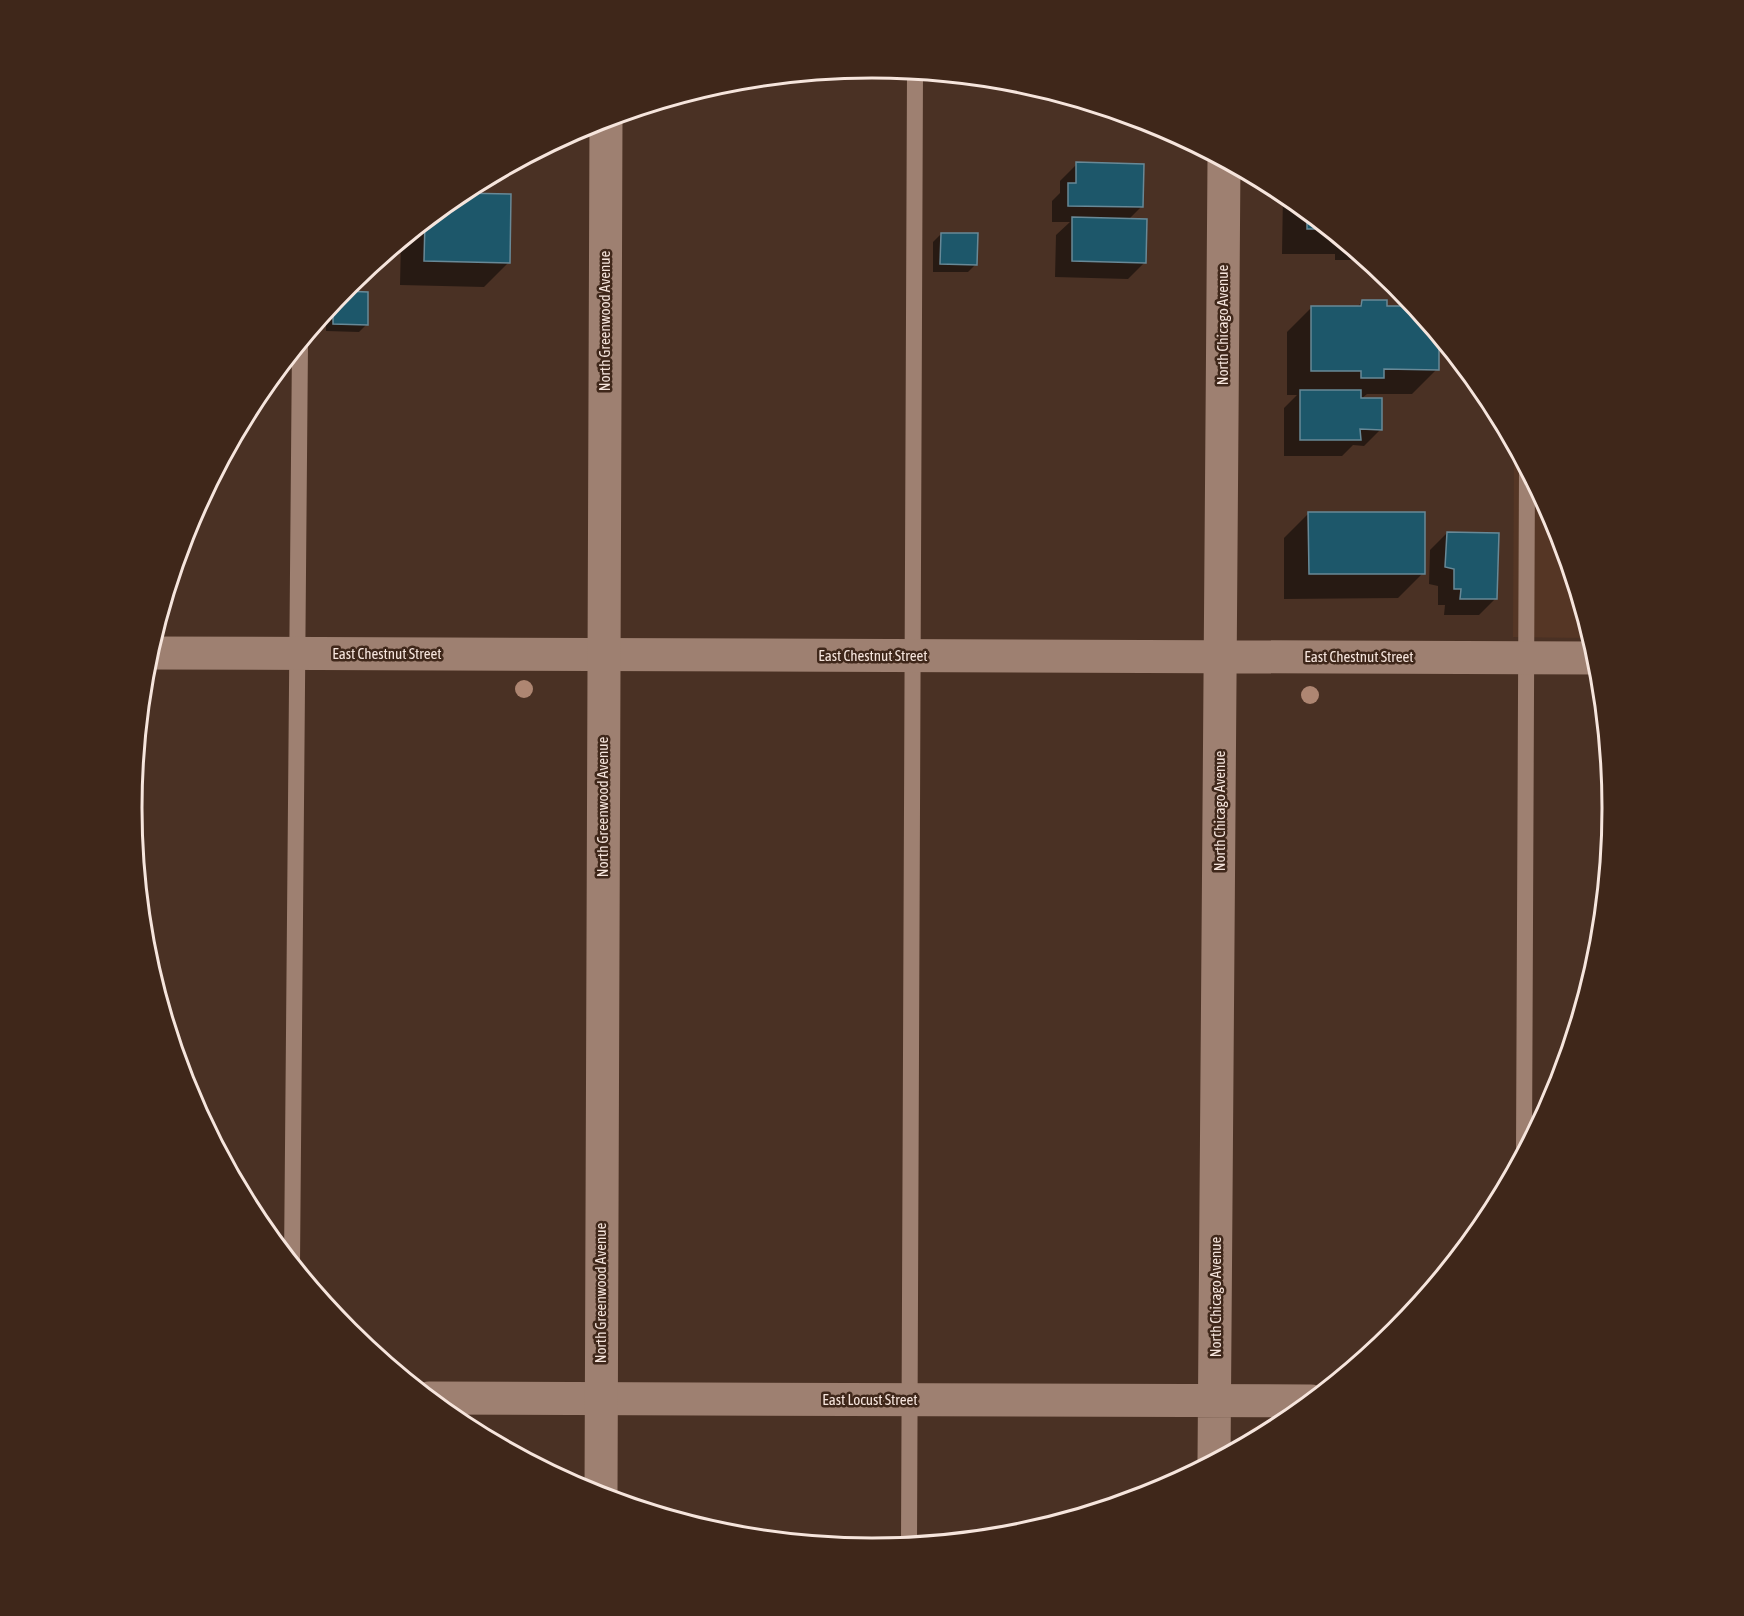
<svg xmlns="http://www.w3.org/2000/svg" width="1744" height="1616" font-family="'Asap Condensed',sans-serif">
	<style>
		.built { fill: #553625 }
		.shadow { fill: #0007 }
		.building { fill: #1d576a; stroke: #688997; stroke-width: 1.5 }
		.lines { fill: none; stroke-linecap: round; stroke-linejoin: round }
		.lane { stroke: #9e8071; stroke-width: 16 }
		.street { stroke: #9e8071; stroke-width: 33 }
		.secondary { stroke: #9e8071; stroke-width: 33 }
		.tree { fill: #ae8672 }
		.labels { text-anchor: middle; stroke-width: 5; stroke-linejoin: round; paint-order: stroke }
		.street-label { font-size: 15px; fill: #f6e5dd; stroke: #3f271a }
		.rim { fill: none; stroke: #f6e5dd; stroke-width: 3 }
	</style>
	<rect width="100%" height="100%" fill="#4a3124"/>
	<path class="built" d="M 1514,445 L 1556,525 L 1591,638 L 1513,637 Z
		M 1267,1422 L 1286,1422 L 1245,1444 L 1245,1439 L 1251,1428 Z"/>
	<path class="shadow" d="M 513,164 L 513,168 L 497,184 L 476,184 Z
		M 1077,164 L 1142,206 L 1128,220 L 1145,262 L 1128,279 L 1055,277 L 1056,235 L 1070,222 L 1052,222 L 1052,201 L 1060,193 L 1060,181 Z
		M 1283,192 L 1362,257 L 1359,260 L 1335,260 L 1335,254 L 1282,254 Z
		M 458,195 L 510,196 L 509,262 L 484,287 L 400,285 L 401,241 Z
		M 941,234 L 976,264 L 968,272 L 933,272 L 933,242 Z
		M 342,293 L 367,324 L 359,332 L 326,331 L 326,312 Z
		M 1363,301 L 1385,307 L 1414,307 L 1437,335 L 1437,369 L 1412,394 L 1367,394 L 1361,399 L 1381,429 L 1364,446 L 1353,445 L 1342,456 L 1284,456 L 1284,408 L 1297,395 L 1287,395 L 1287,332 L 1312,307 L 1357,307 Z
		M 1309,513 L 1423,573 L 1398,598 L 1284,599 L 1284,538 Z
		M 1447,533 L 1495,599 L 1479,615 L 1444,615 L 1445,605 L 1438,605 L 1438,586 L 1429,584 L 1430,550 Z"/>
	<path class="building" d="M 1076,162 L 1144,164 L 1143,207 L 1068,206 L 1068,183 L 1076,183 Z
		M 460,193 L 511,194 L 510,263 L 424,261 L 425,221 Z
		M 1307,212 L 1329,229 L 1307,229 Z
		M 1072,217 L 1147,219 L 1146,263 L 1072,261 Z
		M 941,233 L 978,233 L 977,265 L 940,264 Z
		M 343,291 L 368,292 L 368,325 L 333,324 L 333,303 Z
		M 1362,300 L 1387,300 L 1387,306 L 1413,306 L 1439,337 L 1439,370 L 1384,369 L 1384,378 L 1361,378 L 1361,371 L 1311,371 L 1311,306 L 1361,306 Z
		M 1300,390 L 1361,390 L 1361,398 L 1382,398 L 1382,430 L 1360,429 L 1361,440 L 1300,440 Z
		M 1308,512 L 1425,512 L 1425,574 L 1309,574 Z
		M 1447,532 L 1499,533 L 1497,599 L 1460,599 L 1461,589 L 1454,589 L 1454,569 L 1445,567 Z"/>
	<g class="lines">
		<path class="lane" d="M 1524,1151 L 1527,471
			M 292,1263 L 300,343
			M 909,1545 L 915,72"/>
		<path class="street" d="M 149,653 L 1597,658
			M 429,1398 L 1311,1401
			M 1214,1461 L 1224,161"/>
		<path class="secondary" d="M 601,1496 L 606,119"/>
	</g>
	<g class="tree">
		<circle cx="524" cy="689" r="9"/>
		<circle cx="1310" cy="695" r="9"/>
	</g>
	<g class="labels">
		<g class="street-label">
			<text transform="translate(605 321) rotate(-90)" y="5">North Greenwood Avenue</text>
			<text transform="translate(1223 325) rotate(-90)" y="5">North Chicago Avenue</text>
			<text x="387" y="659">East Chestnut Street</text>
			<text x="873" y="661">East Chestnut Street</text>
			<text x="1359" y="662">East Chestnut Street</text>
			<text transform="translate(603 807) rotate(-90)" y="5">North Greenwood Avenue</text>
			<text transform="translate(1220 811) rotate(-90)" y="5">North Chicago Avenue</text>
			<text transform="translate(601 1293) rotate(-90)" y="5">North Greenwood Avenue</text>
			<text transform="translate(1216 1297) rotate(-90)" y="5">North Chicago Avenue</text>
			<text x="870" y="1405">East Locust Street</text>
		</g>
	</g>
	<path d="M0 0H1744V1616H0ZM142 808a730 730 0 1 1 1460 0a730 730 0 1 1-1460 0Z" fill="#3f271a" fill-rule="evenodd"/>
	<path class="rim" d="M142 808a730 730 0 1 1 1460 0a730 730 0 1 1-1460 0Z"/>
</svg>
